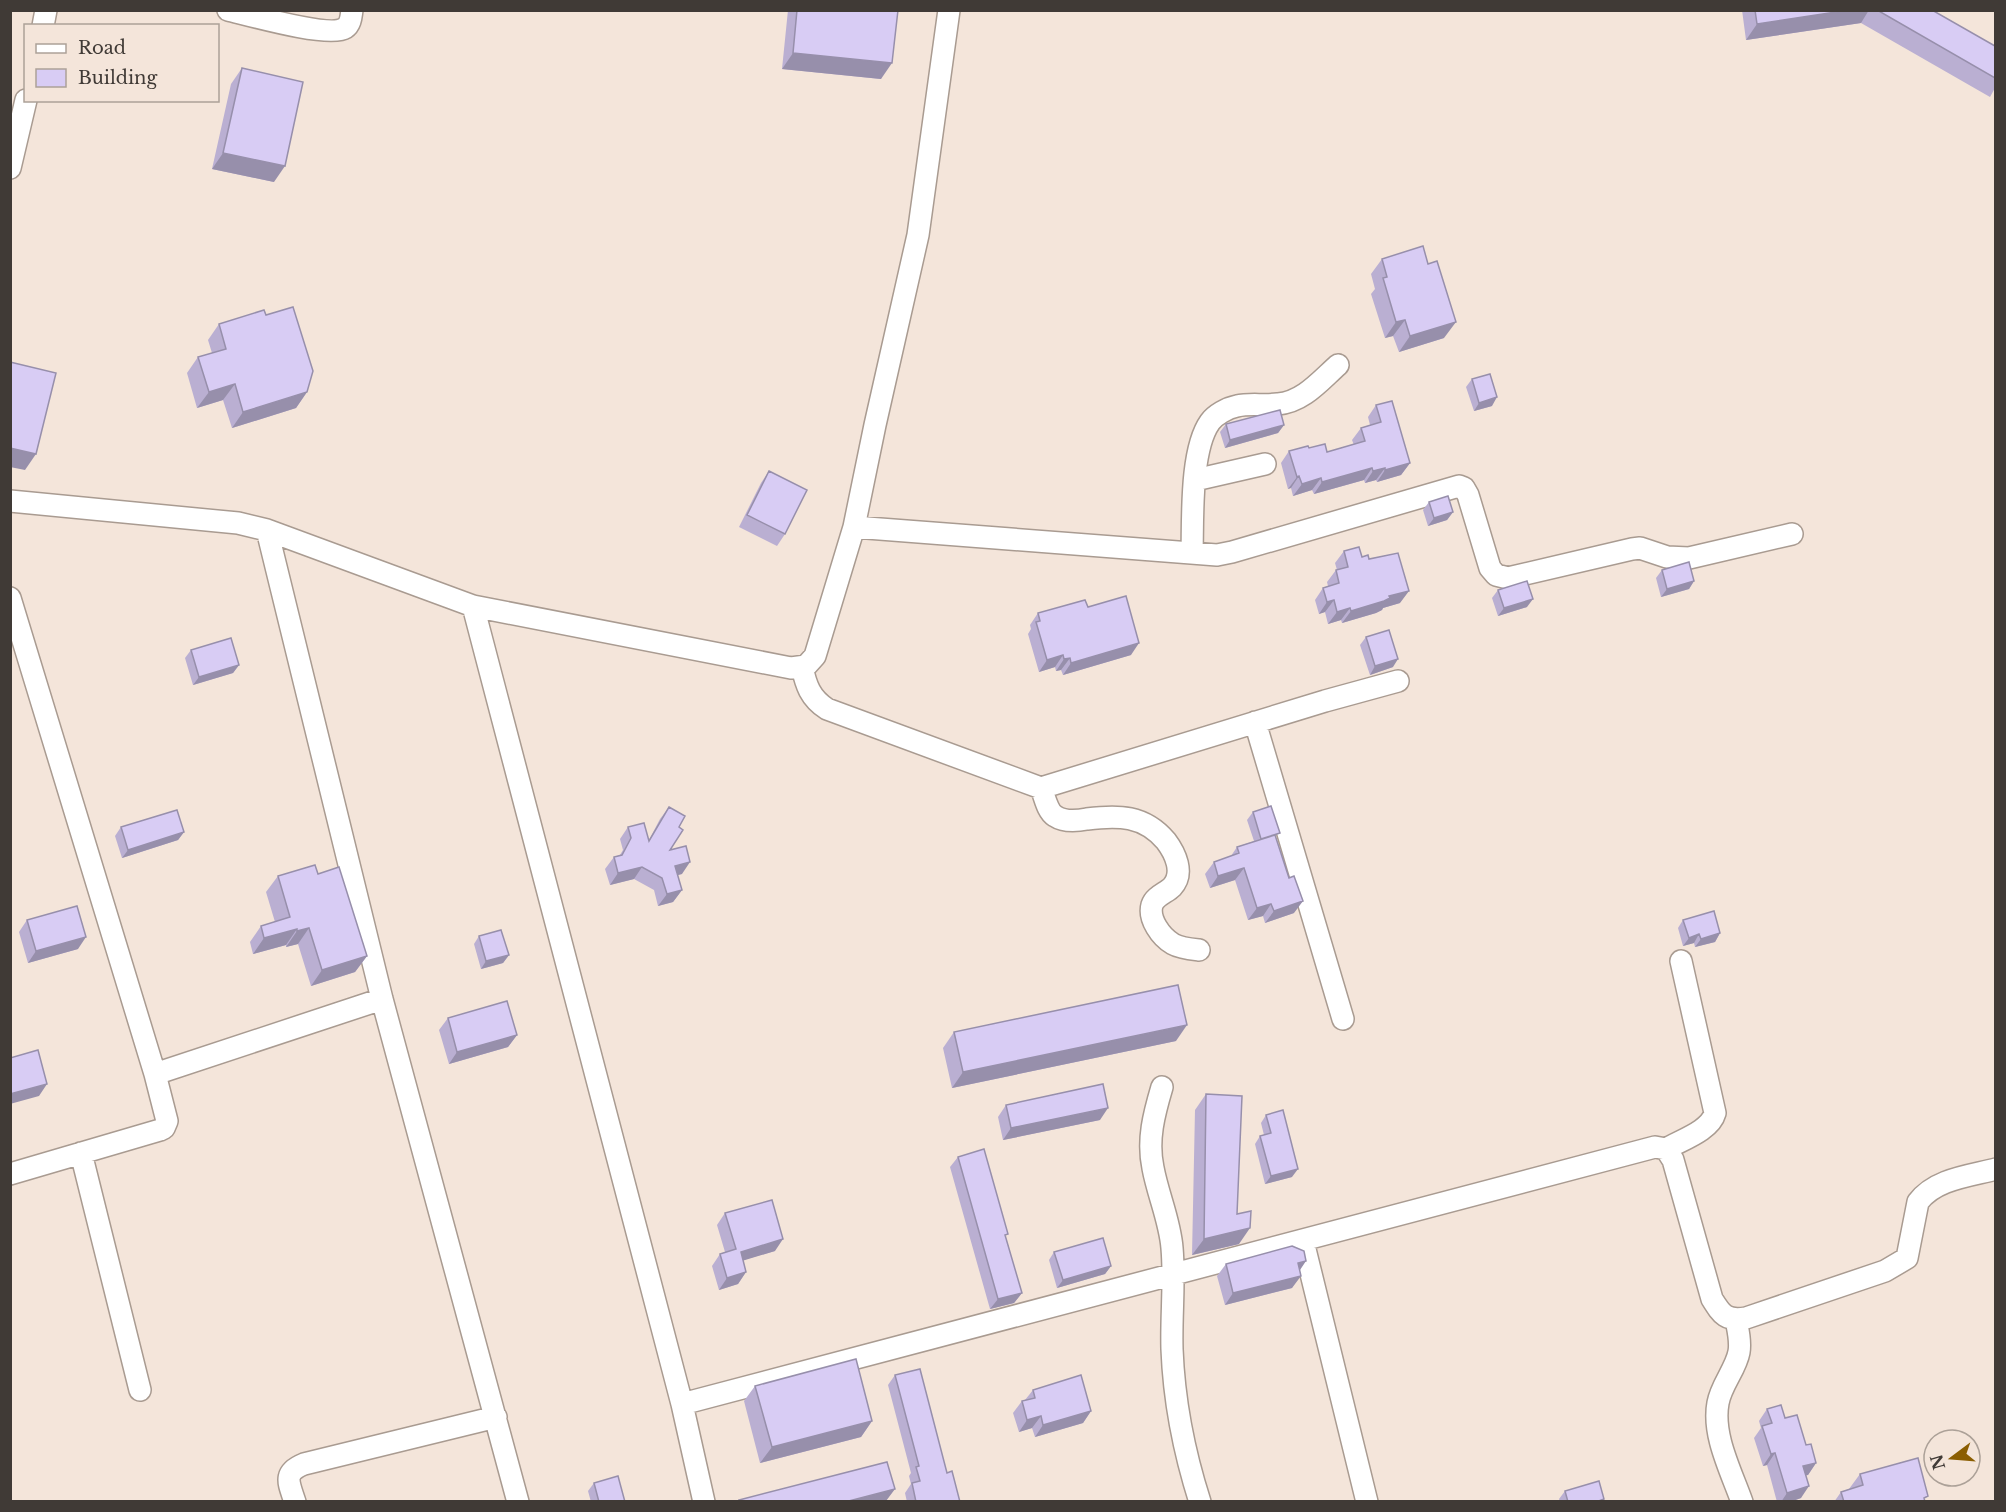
<svg xmlns="http://www.w3.org/2000/svg" width="2006" height="1512" font-family="'Libre Baskerville',serif">
	<style>
		.lines { fill: none; stroke-linecap: round; stroke-linejoin: round }
		.minor-casing { stroke: #a99b91; stroke-width: 24 }
		.minor { stroke: #fff; stroke-width: 21 }
		.wall { fill: #baafd2 }
		.shaded-wall { fill: #978fab }
		.building { fill: #d8ccf4; stroke: #978fab; stroke-width: 1.5 }
	</style>
	<rect width="100%" height="100%" fill="#f4e5da"/>
	<g class="lines">
		<defs>
			<path id="minor" d="M 228,10 C 249,15 330,38 345,28 C 351,24 351,16 352,10
				M 43,26 L 46,10
				M 10,168 L 26,100
				M 1195,480 L 1265,464
				M 10,501 L 238,523 L 267,530 L 473,606 L 791,668 L 806,666 L 815,656 L 854,527 L 875,425 L 918,235 L 949,10
				M 854,527 L 1217,555 L 1232,552 L 1459,486 L 1464,488 L 1468,495 L 1490,568 L 1496,575 L 1508,578 L 1632,549 L 1640,548 L 1667,557 L 1689,558 L 1792,534
				M 267,530 L 382,999 L 518,1502
				M 1192,553 C 1193,519 1190,450 1210,422 C 1215,415 1227,408 1237,406 C 1250,403 1264,406 1278,404 C 1303,402 1320,381 1338,365
				M 10,598 L 155,1074 L 167,1121 L 164,1128 L 160,1130 L 10,1174
				M 473,606 L 682,1404 L 704,1502
				M 802,667 C 806,685 810,698 827,709 L 1041,788 L 1325,701 L 1398,681
				M 1255,722 L 1343,1019
				M 1041,788 C 1045,797 1047,811 1055,816 C 1064,822 1077,821 1087,819 C 1118,815 1144,815 1166,841 C 1175,853 1185,873 1172,887 C 1166,893 1155,896 1152,905 C 1148,919 1161,937 1173,944 C 1180,948 1190,949 1199,950
				M 155,1074 L 382,999
				M 1162,1087 C 1154,1114 1147,1140 1153,1168 C 1158,1195 1170,1221 1172,1248 C 1175,1282 1171,1315 1172,1349 C 1174,1401 1184,1452 1200,1502
				M 1666,1149 C 1681,1140 1710,1131 1715,1113 L 1681,961
				M 81,1153 L 140,1390
				M 1303,1241 L 1367,1502
				M 1736,1320 C 1738,1330 1741,1341 1739,1352 C 1736,1369 1721,1385 1718,1403 C 1712,1435 1731,1471 1742,1502
				M 682,1404 L 1655,1147 L 1666,1149 L 1673,1160 L 1712,1299 C 1722,1315 1726,1321 1746,1318 L 1885,1271 L 1907,1258 L 1918,1202 C 1935,1179 1969,1176 1996,1169
				M 295,1502 C 289,1483 282,1473 304,1464 L 496,1417"/>
		</defs>
		<use href="#minor" class="minor-casing"/>
		<use href="#minor" class="minor"/>
	</g>
	<path class="wall" d="M 788,10 L 898,10 L 881,79 L 782,69 Z
		M 1742,10 L 1932,10 L 1995,46 L 1995,88 L 1990,97 L 1861,23 L 1746,40 Z
		M 242,68 L 274,182 L 212,169 L 231,84 Z
		M 1382,259 L 1428,264 L 1444,338 L 1399,352 L 1393,336 L 1385,338 L 1371,294 L 1375,289 L 1371,274 Z
		M 266,315 L 307,392 L 296,408 L 232,428 L 223,400 L 197,408 L 187,373 L 198,357 L 212,353 L 208,340 L 219,324 Z
		M 1472,379 L 1492,406 L 1474,411 L 1466,387 Z
		M 1376,405 L 1410,463 L 1401,475 L 1377,482 L 1376,480 L 1365,483 L 1364,480 L 1314,494 L 1312,490 L 1293,496 L 1291,488 L 1288,489 L 1281,463 L 1289,451 L 1309,448 L 1327,452 L 1354,445 L 1352,440 L 1361,428 L 1370,425 L 1368,417 Z
		M 1226,424 L 1284,425 L 1278,433 L 1225,448 L 1220,432 Z
		M 769,471 L 785,534 L 777,546 L 739,527 L 761,483 Z
		M 1429,502 L 1453,512 L 1447,520 L 1428,526 L 1423,510 Z
		M 1344,551 L 1369,559 L 1400,603 L 1383,608 L 1382,610 L 1376,613 L 1342,623 L 1341,620 L 1328,624 L 1325,612 L 1319,614 L 1315,600 L 1323,588 L 1328,586 L 1327,582 L 1336,570 L 1337,570 L 1335,563 Z
		M 1662,570 L 1694,581 L 1689,589 L 1661,597 L 1656,578 Z
		M 1498,590 L 1527,607 L 1498,616 L 1492,598 Z
		M 1088,607 L 1131,655 L 1063,675 L 1061,670 L 1056,671 L 1055,667 L 1039,672 L 1028,634 L 1031,629 L 1030,625 L 1038,613 Z
		M 1366,637 L 1393,667 L 1370,675 L 1360,645 Z
		M 191,650 L 239,665 L 233,673 L 193,685 L 185,658 Z
		M 669,807 L 679,827 L 670,850 L 682,874 L 677,875 L 682,890 L 673,902 L 658,906 L 654,890 L 634,879 L 610,885 L 605,869 L 614,857 L 620,855 L 623,850 L 620,839 L 628,827 L 649,840 L 660,819 Z
		M 1253,812 L 1276,838 L 1294,913 L 1265,923 L 1263,916 L 1248,920 L 1235,880 L 1210,888 L 1205,874 L 1214,862 L 1231,856 L 1237,847 L 1254,841 L 1247,820 Z
		M 121,827 L 184,832 L 178,840 L 122,858 L 115,836 Z
		M 318,874 L 367,956 L 355,972 L 311,986 L 298,944 L 286,947 L 286,945 L 253,954 L 250,942 L 261,926 L 275,922 L 266,892 L 278,876 Z
		M 27,920 L 78,949 L 28,963 L 19,932 Z
		M 1683,920 L 1720,933 L 1715,942 L 1695,947 L 1694,943 L 1683,946 L 1678,928 Z
		M 479,936 L 509,955 L 503,963 L 481,969 L 474,944 Z
		M 448,1018 L 517,1035 L 508,1047 L 449,1064 L 439,1030 Z
		M 954,1032 L 1176,1041 L 952,1088 L 943,1048 Z
		M 1206,1094 L 1237,1214 L 1239,1244 L 1192,1255 L 1195,1110 Z
		M 1006,1105 L 1100,1120 L 1003,1140 L 998,1117 Z
		M 1266,1115 L 1292,1177 L 1265,1184 L 1255,1144 L 1260,1136 L 1264,1135 L 1261,1123 Z
		M 958,1157 L 1006,1238 L 1022,1293 L 1014,1303 L 990,1309 L 950,1167 Z
		M 725,1213 L 775,1251 L 743,1260 L 746,1272 L 738,1284 L 719,1290 L 712,1266 L 720,1254 L 725,1252 L 717,1225 Z
		M 1054,1252 L 1111,1266 L 1105,1274 L 1057,1288 L 1049,1260 Z
		M 1226,1264 L 1299,1270 L 1292,1288 L 1225,1305 L 1217,1276 Z
		M 895,1375 L 947,1473 L 960,1502 L 907,1502 L 905,1493 L 911,1484 L 909,1476 L 911,1473 L 888,1385 Z
		M 755,1386 L 872,1421 L 861,1437 L 760,1463 L 744,1401 Z
		M 1033,1390 L 1091,1411 L 1083,1423 L 1035,1437 L 1032,1428 L 1019,1432 L 1013,1413 L 1022,1401 L 1025,1400 Z
		M 1767,1409 L 1785,1418 L 1806,1445 L 1816,1463 L 1808,1475 L 1806,1475 L 1801,1498 L 1790,1502 L 1777,1502 L 1767,1465 L 1763,1466 L 1754,1438 L 1761,1428 L 1759,1421 Z
		M 1860,1474 L 1925,1501 L 1834,1502 L 1841,1492 L 1849,1489 Z
		M 594,1483 L 625,1502 L 591,1502 L 588,1491 Z
		M 1565,1491 L 1604,1499 L 1603,1502 L 1560,1502 L 1559,1499 Z"/>
	<path class="shaded-wall" d="M 1849,10 L 1869,10 L 1861,23 L 1746,40 L 1757,24 Z
		M 793,53 L 892,63 L 881,79 L 782,69 Z
		M 223,153 L 285,166 L 274,182 L 212,169 Z
		M 1405,320 L 1393,336 L 1385,338 L 1396,322 Z
		M 1456,322 L 1444,338 L 1399,352 L 1410,336 Z
		M 235,384 L 223,400 L 197,408 L 209,392 Z
		M 307,392 L 296,408 L 232,428 L 243,412 Z
		M 1497,397 L 1492,406 L 1474,411 L 1479,403 Z
		M 1284,425 L 1278,433 L 1225,448 L 1230,440 Z
		M 10,448 L 36,454 L 25,470 L 10,467 Z
		M 1410,463 L 1401,475 L 1377,482 L 1385,470 Z
		M 1372,468 L 1364,480 L 1314,494 L 1322,482 Z
		M 1385,468 L 1376,480 L 1365,483 L 1373,471 Z
		M 1299,476 L 1291,488 L 1288,489 L 1297,477 Z
		M 1321,478 L 1312,490 L 1293,496 L 1302,484 Z
		M 1453,512 L 1447,520 L 1428,526 L 1434,518 Z
		M 1694,581 L 1689,589 L 1661,597 L 1667,589 Z
		M 1409,591 L 1400,603 L 1383,608 L 1382,610 L 1376,613 L 1342,623 L 1351,611 L 1389,596 Z
		M 1533,599 L 1527,607 L 1498,616 L 1504,608 Z
		M 1334,600 L 1325,612 L 1319,614 L 1327,602 Z
		M 1350,608 L 1341,620 L 1328,624 L 1337,612 Z
		M 1139,643 L 1131,655 L 1063,675 L 1071,663 Z
		M 1063,655 L 1055,667 L 1039,672 L 1047,660 Z
		M 1070,658 L 1061,670 L 1056,671 L 1064,659 Z
		M 1398,659 L 1393,667 L 1370,675 L 1375,666 Z
		M 239,665 L 233,673 L 193,685 L 199,677 Z
		M 184,832 L 178,840 L 122,858 L 128,850 Z
		M 690,862 L 682,874 L 666,878 L 675,866 Z
		M 642,867 L 634,879 L 610,885 L 618,873 Z
		M 1244,868 L 1235,880 L 1210,888 L 1218,876 Z
		M 682,890 L 673,902 L 658,906 L 667,894 Z
		M 1303,901 L 1294,913 L 1265,923 L 1274,911 Z
		M 1271,904 L 1263,916 L 1248,920 L 1257,908 Z
		M 309,928 L 298,944 L 286,947 L 297,931 Z
		M 297,929 L 286,945 L 253,954 L 264,938 Z
		M 1720,933 L 1715,942 L 1695,947 L 1701,939 Z
		M 1699,934 L 1694,943 L 1683,946 L 1689,938 Z
		M 86,937 L 78,949 L 28,963 L 36,951 Z
		M 509,955 L 503,963 L 481,969 L 486,961 Z
		M 367,956 L 355,972 L 311,986 L 322,970 Z
		M 1187,1025 L 1176,1041 L 952,1088 L 963,1072 Z
		M 517,1035 L 508,1047 L 449,1064 L 457,1052 Z
		M 47,1084 L 39,1096 L 10,1104 L 10,1094 Z
		M 1108,1108 L 1100,1120 L 1003,1140 L 1011,1128 Z
		M 1298,1169 L 1292,1177 L 1265,1184 L 1271,1176 Z
		M 1250,1228 L 1239,1244 L 1192,1255 L 1204,1239 Z
		M 783,1239 L 775,1251 L 732,1264 L 741,1252 Z
		M 1306,1261 L 1298,1273 L 1298,1263 Z
		M 1111,1266 L 1105,1274 L 1057,1288 L 1063,1280 Z
		M 746,1272 L 738,1284 L 719,1290 L 727,1278 Z
		M 1301,1276 L 1292,1288 L 1225,1305 L 1233,1293 Z
		M 1022,1293 L 1014,1303 L 990,1309 L 998,1299 Z
		M 1091,1411 L 1083,1423 L 1035,1437 L 1043,1425 Z
		M 1041,1416 L 1032,1428 L 1019,1432 L 1027,1420 Z
		M 872,1421 L 861,1437 L 760,1463 L 772,1447 Z
		M 1775,1453 L 1767,1465 L 1763,1466 L 1771,1454 Z
		M 1816,1463 L 1808,1475 L 1795,1478 L 1803,1466 Z
		M 1809,1486 L 1801,1498 L 1790,1502 L 1781,1502 L 1787,1493 Z
		M 895,1489 L 886,1501 L 845,1502 Z"/>
	<path class="building" d="M 797,10 L 898,10 L 892,63 L 793,53 Z
		M 1755,10 L 1849,10 L 1757,24 Z
		M 1877,10 L 1932,10 L 1995,46 L 1995,78 Z
		M 242,68 L 303,82 L 285,166 L 223,153 Z
		M 1423,246 L 1428,264 L 1437,261 L 1456,322 L 1410,336 L 1405,320 L 1396,322 L 1383,278 L 1387,277 L 1382,259 Z
		M 293,307 L 313,371 L 307,392 L 243,412 L 235,384 L 209,392 L 198,357 L 226,349 L 219,324 L 264,310 L 266,315 Z
		M 10,362 L 56,373 L 36,454 L 10,448 Z
		M 1490,374 L 1497,397 L 1479,403 L 1472,379 Z
		M 1392,401 L 1410,463 L 1385,470 L 1385,468 L 1373,471 L 1372,468 L 1322,482 L 1321,478 L 1302,484 L 1299,476 L 1297,477 L 1289,451 L 1308,446 L 1309,448 L 1325,444 L 1327,452 L 1365,441 L 1361,428 L 1381,422 L 1376,405 Z
		M 1280,410 L 1284,425 L 1230,440 L 1226,424 Z
		M 769,471 L 807,490 L 785,534 L 747,515 Z
		M 1448,496 L 1453,512 L 1434,518 L 1429,502 Z
		M 1359,547 L 1362,557 L 1368,555 L 1369,559 L 1398,553 L 1409,591 L 1389,596 L 1390,598 L 1384,601 L 1351,611 L 1350,608 L 1337,612 L 1334,600 L 1327,602 L 1323,588 L 1339,583 L 1336,570 L 1348,567 L 1344,551 Z
		M 1689,562 L 1694,581 L 1667,589 L 1662,570 Z
		M 1527,581 L 1533,599 L 1504,608 L 1498,590 Z
		M 1126,596 L 1139,643 L 1071,663 L 1070,658 L 1064,659 L 1063,655 L 1047,660 L 1036,622 L 1040,621 L 1038,613 L 1085,600 L 1088,607 Z
		M 1389,630 L 1398,659 L 1375,666 L 1366,637 Z
		M 231,638 L 239,665 L 199,677 L 191,650 Z
		M 1271,806 L 1280,833 L 1261,839 L 1253,812 Z
		M 669,807 L 685,816 L 679,827 L 683,830 L 670,850 L 686,846 L 690,862 L 675,866 L 682,890 L 667,894 L 662,878 L 642,867 L 618,873 L 614,857 L 622,855 L 631,838 L 628,827 L 644,823 L 649,841 Z
		M 177,810 L 184,832 L 128,850 L 121,827 Z
		M 1275,835 L 1289,878 L 1294,876 L 1303,901 L 1274,911 L 1271,904 L 1257,908 L 1244,868 L 1218,876 L 1214,862 L 1239,853 L 1237,847 Z
		M 315,865 L 318,874 L 339,867 L 367,956 L 322,970 L 309,928 L 297,931 L 297,929 L 264,938 L 261,926 L 290,917 L 278,876 Z
		M 77,906 L 86,937 L 36,951 L 27,920 Z
		M 1714,911 L 1720,933 L 1701,939 L 1699,934 L 1689,938 L 1683,920 Z
		M 501,930 L 509,955 L 486,961 L 479,936 Z
		M 1178,985 L 1187,1025 L 963,1072 L 954,1032 Z
		M 507,1001 L 517,1035 L 457,1052 L 448,1018 Z
		M 38,1050 L 47,1084 L 10,1094 L 10,1058 Z
		M 1103,1084 L 1108,1108 L 1011,1128 L 1006,1105 Z
		M 1206,1094 L 1242,1096 L 1237,1214 L 1251,1211 L 1250,1228 L 1204,1239 Z
		M 1283,1110 L 1298,1169 L 1271,1176 L 1260,1136 L 1271,1133 L 1266,1115 Z
		M 984,1149 L 1008,1234 L 1005,1235 L 1022,1293 L 998,1299 L 958,1157 Z
		M 772,1200 L 783,1239 L 741,1252 L 746,1272 L 727,1278 L 720,1254 L 736,1249 L 725,1213 Z
		M 1103,1238 L 1111,1266 L 1063,1280 L 1054,1252 Z
		M 1292,1246 L 1304,1251 L 1306,1261 L 1298,1263 L 1301,1276 L 1233,1293 L 1226,1264 Z
		M 856,1359 L 872,1421 L 772,1447 L 755,1386 Z
		M 920,1369 L 947,1473 L 952,1471 L 960,1502 L 916,1502 L 912,1483 L 920,1481 L 916,1467 L 919,1466 L 895,1375 Z
		M 1081,1375 L 1091,1411 L 1043,1425 L 1041,1416 L 1027,1420 L 1022,1401 L 1035,1398 L 1033,1390 Z
		M 1781,1405 L 1785,1418 L 1797,1415 L 1806,1445 L 1811,1444 L 1816,1463 L 1803,1466 L 1809,1486 L 1787,1493 L 1775,1453 L 1771,1454 L 1762,1426 L 1772,1423 L 1767,1409 Z
		M 1918,1458 L 1928,1496 L 1924,1498 L 1925,1502 L 1844,1502 L 1841,1492 L 1863,1485 L 1860,1474 Z
		M 887,1462 L 895,1489 L 845,1502 L 740,1502 L 739,1500 Z
		M 618,1476 L 625,1502 L 599,1502 L 594,1483 Z
		M 1599,1481 L 1604,1499 L 1596,1502 L 1568,1502 L 1565,1491 Z"/>
	<rect width="2006" height="1512" fill="none" stroke="#403a36" stroke-width="24"/>
	<rect x="24" y="24" width="195" height="78" fill="#f4e5da" stroke="#aca198" stroke-width="1.5"/>
	<rect x="36" y="44" width="30" height="9" fill="#ffffff" stroke="#aca198" stroke-width="1.5"/>
	<text x="78" y="54" font-size="18" fill="#403a36">Road</text>
	<rect x="36" y="69" width="30" height="18" fill="#d8ccf4" stroke="#aca198" stroke-width="1.5"/>
	<text x="78" y="84" font-size="18" fill="#403a36">Building</text>
	<g transform="translate(1952 1458) rotate(254)"><circle r="28" fill="#f4e5da" stroke="#aca198" stroke-width="1.5"/>
	<path d="M0-4.5L10 22L0 15L-10 22Z" fill="#8b5e02"/>
	<text y="-9" font-size="16" font-weight="bold" text-anchor="middle" fill="#403a36">N</text>
	</g>
</svg>
